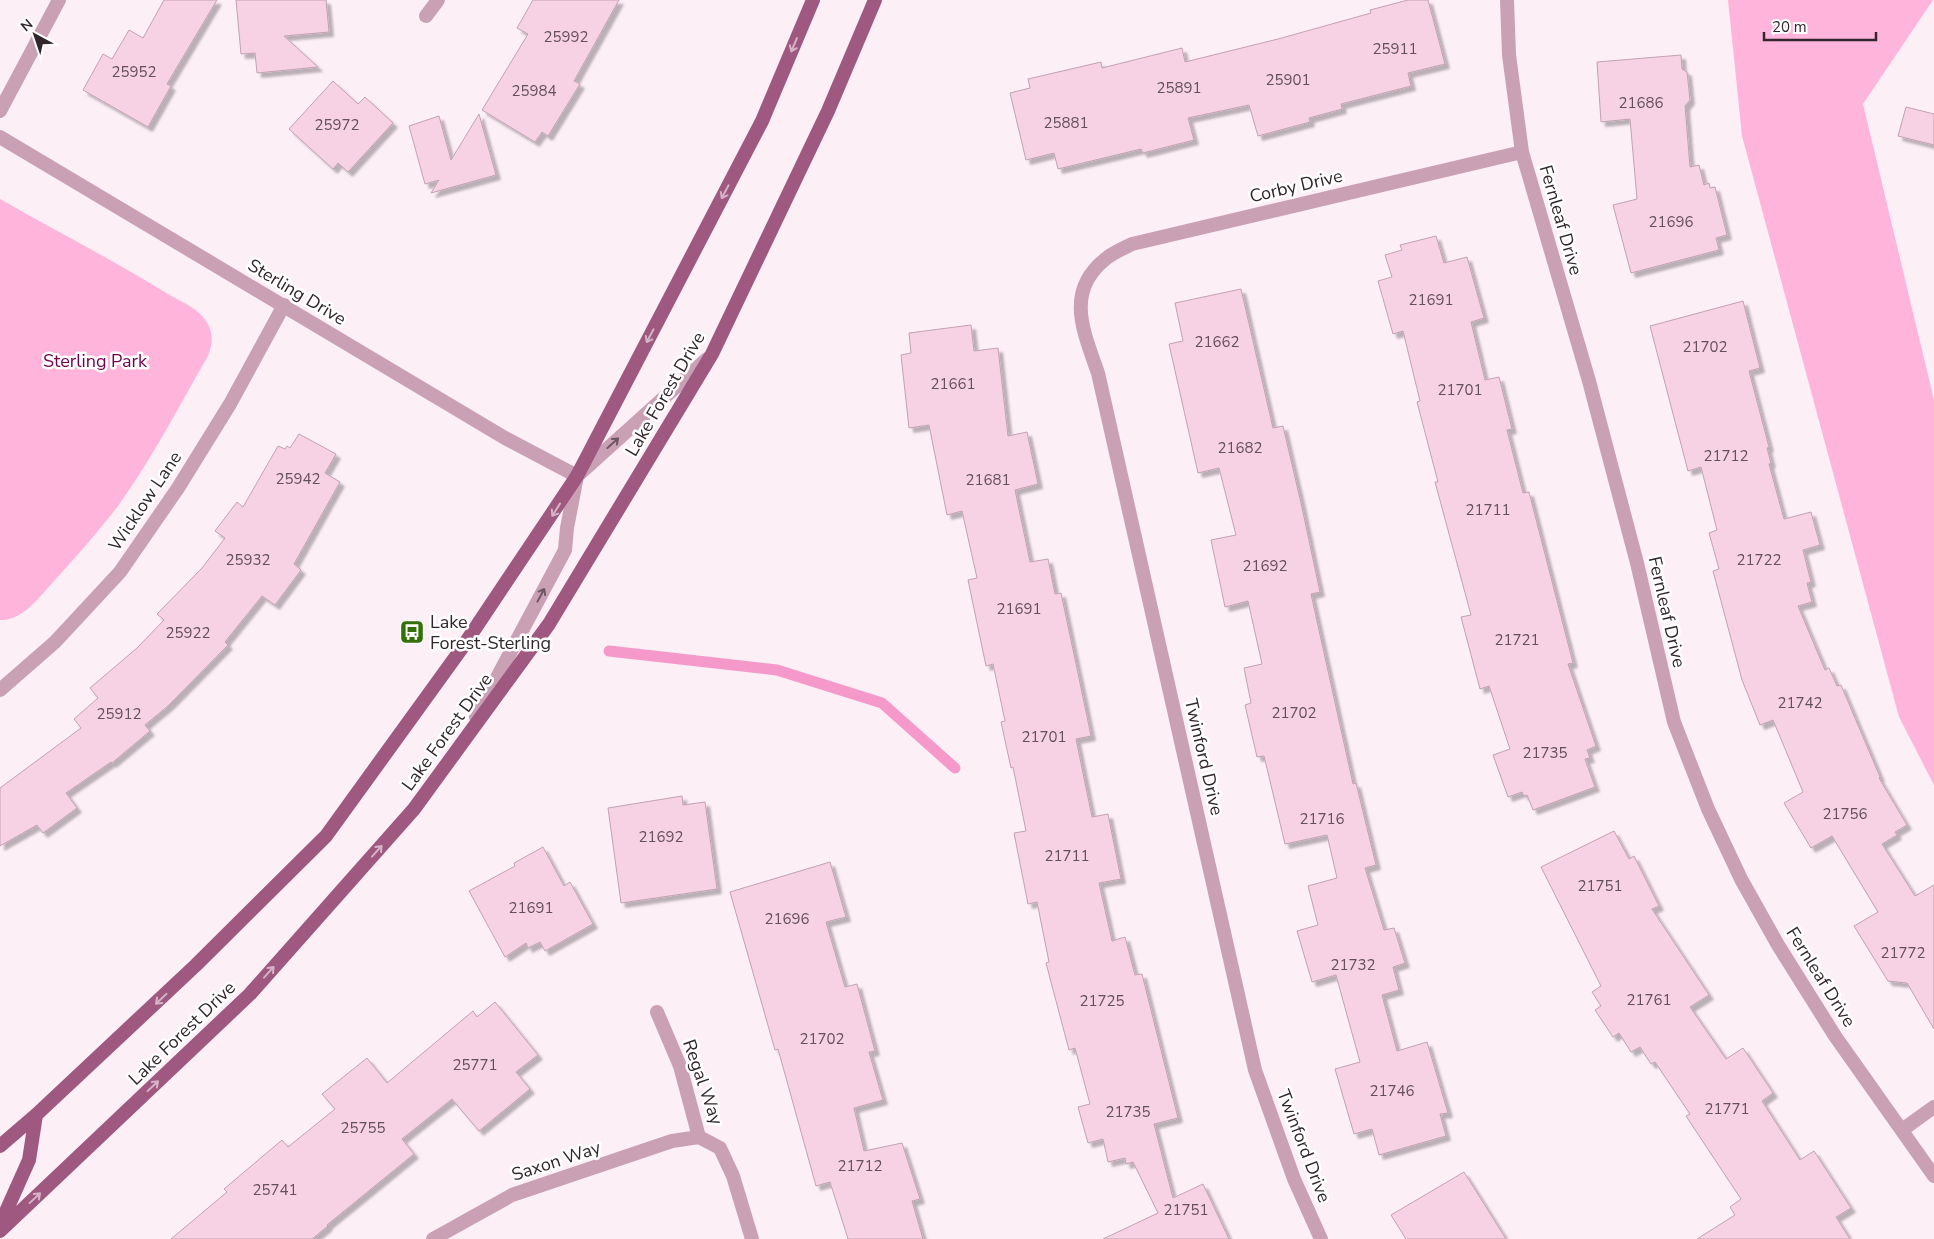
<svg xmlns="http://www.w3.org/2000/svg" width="1934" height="1239" font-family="'Nunito Sans',sans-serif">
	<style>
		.green { fill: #ffb5db }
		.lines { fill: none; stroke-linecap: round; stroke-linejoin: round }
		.stream { stroke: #f499ca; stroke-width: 11 }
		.building { fill: #f7d1e4; stroke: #c1a2b1; filter: url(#shadow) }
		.minor { stroke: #c9a0b4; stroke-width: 14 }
		.primary { stroke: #9f5880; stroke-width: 14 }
		.oneway { stroke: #d4b4c6 }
		.oneway2 { stroke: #6e5762 }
		.labels { text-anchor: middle; stroke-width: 5; stroke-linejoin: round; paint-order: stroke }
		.number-label { font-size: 15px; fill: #63515a }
		.street-label { font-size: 18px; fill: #32262c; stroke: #fff }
		.park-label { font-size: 18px; fill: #71014e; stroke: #fff }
		.poi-label { font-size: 18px; fill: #32262c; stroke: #fff; text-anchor: start }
	</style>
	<defs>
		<filter id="shadow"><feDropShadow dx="4.5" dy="4.5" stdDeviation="1" flood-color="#0004"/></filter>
	</defs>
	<rect width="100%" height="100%" fill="#fdeff6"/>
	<path class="green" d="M 1728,0 L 1933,0 L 1863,104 L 1934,400 L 1934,785 L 1899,717 L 1742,136 Z
		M 0,199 C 56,231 113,260 168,294 C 178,300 195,307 203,317 C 213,329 214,341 208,356 C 179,406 152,459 118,506 C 98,532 76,557 54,581 C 40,596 23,621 0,620 Z"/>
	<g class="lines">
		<path class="stream" d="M 609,651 L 777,670 L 882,703 L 955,768"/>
	</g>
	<path class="building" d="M 164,0 L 217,0 L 167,84 L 171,86 L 148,127 L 83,90 L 103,54 L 112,59 L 129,30 L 143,38 Z
		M 236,0 L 326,0 L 329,32 L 284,36 L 318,67 L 257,73 L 255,53 L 241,54 Z
		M 533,0 L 619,0 L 574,81 L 580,84 L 548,136 L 542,132 L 535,142 L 482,110 L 528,34 L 517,28 Z
		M 1408,0 L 1428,0 L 1445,64 L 1408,73 L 1411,86 L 1341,104 L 1342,109 L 1309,118 L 1310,122 L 1258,136 L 1249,105 L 1188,118 L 1194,140 L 1143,153 L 1141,149 L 1058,169 L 1054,153 L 1026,160 L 1010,93 L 1030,88 L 1028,79 L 1101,62 L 1102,68 L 1182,48 L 1185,62 L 1278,39 L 1371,13 L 1370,10 Z
		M 1681,55 L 1682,69 L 1687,72 L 1690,100 L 1685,106 L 1690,167 L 1699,165 L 1704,185 L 1709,183 L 1710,188 L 1715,187 L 1727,235 L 1716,238 L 1719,250 L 1631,273 L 1613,205 L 1637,199 L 1630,119 L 1601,122 L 1597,62 Z
		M 333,81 L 358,104 L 365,97 L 393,123 L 348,172 L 338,163 L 333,169 L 289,129 Z
		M 1906,107 L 1934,114 L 1934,145 L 1898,136 Z
		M 479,114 L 496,175 L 431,193 L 439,180 L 425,184 L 409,126 L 439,116 L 451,160 Z
		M 1436,236 L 1444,263 L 1467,257 L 1484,318 L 1471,322 L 1485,380 L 1499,377 L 1512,429 L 1507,430 L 1523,493 L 1529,492 L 1573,663 L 1568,664 L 1596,746 L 1587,750 L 1590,758 L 1585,759 L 1595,787 L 1533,810 L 1527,795 L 1524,796 L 1522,792 L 1508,797 L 1493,755 L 1510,749 L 1489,686 L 1480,689 L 1461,617 L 1471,615 L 1435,482 L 1438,482 L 1417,402 L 1420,401 L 1403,331 L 1393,334 L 1378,281 L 1392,277 L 1385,255 L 1402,250 L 1400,245 Z
		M 1241,289 L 1273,428 L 1283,426 L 1301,503 L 1320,592 L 1311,594 L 1353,784 L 1356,783 L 1376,865 L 1365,868 L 1384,930 L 1394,928 L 1405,963 L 1393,967 L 1399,990 L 1382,995 L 1397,1051 L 1427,1042 L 1448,1113 L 1440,1114 L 1446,1136 L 1379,1155 L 1372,1129 L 1354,1134 L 1335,1069 L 1360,1062 L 1336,975 L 1312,982 L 1297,931 L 1318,925 L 1308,886 L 1337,878 L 1327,835 L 1285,844 L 1264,756 L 1257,757 L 1245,705 L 1251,703 L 1244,668 L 1262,664 L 1248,601 L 1225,607 L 1211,540 L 1236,535 L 1219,468 L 1198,473 L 1169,344 L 1183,341 L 1175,303 Z
		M 1743,301 L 1760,368 L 1749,371 L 1769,447 L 1767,448 L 1771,463 L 1769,464 L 1784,519 L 1811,512 L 1820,545 L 1803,550 L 1811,582 L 1807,583 L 1812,602 L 1798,606 L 1825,670 L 1829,668 L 1837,686 L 1841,685 L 1880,777 L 1879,778 L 1907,825 L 1895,832 L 1897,835 L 1882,844 L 1915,896 L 1934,885 L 1934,1029 L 1907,983 L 1888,981 L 1854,926 L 1878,912 L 1832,836 L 1811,848 L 1784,803 L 1803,792 L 1773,720 L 1760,725 L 1742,680 L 1713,571 L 1719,569 L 1709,533 L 1717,530 L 1701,467 L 1688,471 L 1650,326 Z
		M 971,325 L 974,351 L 998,348 L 1008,436 L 1027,432 L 1038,484 L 1015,490 L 1030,562 L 1048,559 L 1055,594 L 1061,593 L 1080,683 L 1091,736 L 1076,739 L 1092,817 L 1108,814 L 1121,879 L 1099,883 L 1112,941 L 1125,937 L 1135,975 L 1142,974 L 1178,1118 L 1154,1124 L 1173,1198 L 1203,1184 L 1229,1239 L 1103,1239 L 1158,1213 L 1133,1162 L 1126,1164 L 1125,1158 L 1108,1162 L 1103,1139 L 1088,1143 L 1078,1107 L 1090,1104 L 1075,1048 L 1069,1050 L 1046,963 L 1049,962 L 1037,902 L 1028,904 L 1014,833 L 1026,831 L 1013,767 L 1011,768 L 1001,722 L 1005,721 L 993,664 L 986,666 L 968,580 L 977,578 L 962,511 L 947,515 L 929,425 L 909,428 L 901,355 L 911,353 L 909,333 Z
		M 299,434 L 336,454 L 325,473 L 340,482 L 294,564 L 301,570 L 275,605 L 262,596 L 225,642 L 228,645 L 169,705 L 145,725 L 150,731 L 112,763 L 111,762 L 66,793 L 77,808 L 43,833 L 37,825 L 0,846 L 0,788 L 81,728 L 74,719 L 98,698 L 90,688 L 137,648 L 164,620 L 157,614 L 202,568 L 225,538 L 215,531 L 237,502 L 243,507 L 278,446 L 285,449 L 287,446 L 290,448 Z
		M 682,796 L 683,805 L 705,802 L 717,889 L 621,903 L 608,808 Z
		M 1614,831 L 1629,859 L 1634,856 L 1659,906 L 1652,909 L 1709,995 L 1690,1007 L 1726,1059 L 1743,1048 L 1773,1093 L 1762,1101 L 1800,1160 L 1814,1151 L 1851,1208 L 1836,1217 L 1850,1239 L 1697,1239 L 1735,1215 L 1730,1207 L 1741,1199 L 1686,1116 L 1690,1114 L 1655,1062 L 1651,1064 L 1640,1047 L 1631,1052 L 1619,1033 L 1613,1037 L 1595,1010 L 1601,1006 L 1592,992 L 1601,986 L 1541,867 Z
		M 543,847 L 564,886 L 570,882 L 593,924 L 545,951 L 540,942 L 528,948 L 526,943 L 505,957 L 469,891 L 515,866 L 514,863 Z
		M 830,862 L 846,917 L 826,922 L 845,987 L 857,984 L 875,1051 L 869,1052 L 883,1100 L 854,1108 L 864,1151 L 902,1143 L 920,1199 L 912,1201 L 923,1239 L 848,1239 L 830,1182 L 816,1186 L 778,1049 L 775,1050 L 730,892 Z
		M 495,1002 L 538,1055 L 516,1072 L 530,1089 L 479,1131 L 452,1099 L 402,1139 L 414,1154 L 327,1225 L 328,1226 L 312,1239 L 171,1239 L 227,1192 L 224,1189 L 282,1140 L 288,1147 L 335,1109 L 322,1094 L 367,1058 L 387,1083 L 473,1011 L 477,1017 Z
		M 1464,1172 L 1506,1239 L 1406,1239 L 1391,1215 Z"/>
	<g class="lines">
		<path class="minor" d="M 1507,0 L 1509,55 L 1522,152 L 1589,381 L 1637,563 L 1674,722 L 1708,809 L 1741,879 L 1778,945 L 1835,1036 L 1934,1176
			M 426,16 L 438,0
			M 0,111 L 59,0
			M 0,137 L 505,438 L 577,476
			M 0,690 L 55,642 L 120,572 L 178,488 L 230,404 L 284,305
			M 476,717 L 565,550 L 567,528 L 577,476 L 707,359
			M 657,1012 L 680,1066 L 699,1137 L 720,1148 L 733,1176 L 752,1239
			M 1902,1130 L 1934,1107
			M 433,1239 L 512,1195 L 672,1141 L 699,1137
			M 1321,1239 L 1294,1179 L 1255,1070 L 1098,373 C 1083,330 1064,290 1108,257 C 1115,252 1124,248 1132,244 L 1522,152"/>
		<path class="primary" d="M 0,1146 L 36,1115 L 196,965 L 326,836 L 462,648 L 577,476 L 762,121 L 813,0
			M 0,1225 L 29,1160 L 36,1115
			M 0,1231 L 250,994 L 414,809 L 549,624 L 712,354 L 828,111 L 875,0"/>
	</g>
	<defs><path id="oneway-shaft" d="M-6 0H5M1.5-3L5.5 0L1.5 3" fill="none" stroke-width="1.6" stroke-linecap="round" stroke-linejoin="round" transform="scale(1.25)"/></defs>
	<g class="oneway">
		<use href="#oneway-shaft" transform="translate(794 45) rotate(113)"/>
		<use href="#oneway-shaft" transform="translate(725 192) rotate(118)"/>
		<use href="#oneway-shaft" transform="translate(650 336) rotate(118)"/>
		<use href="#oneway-shaft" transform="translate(556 510) rotate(122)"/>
		<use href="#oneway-shaft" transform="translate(377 851) rotate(-48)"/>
		<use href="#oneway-shaft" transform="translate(269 972) rotate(-48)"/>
		<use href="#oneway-shaft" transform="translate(161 999) rotate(137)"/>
		<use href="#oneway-shaft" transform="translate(153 1086) rotate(-43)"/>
		<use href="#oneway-shaft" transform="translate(35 1198) rotate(-43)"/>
	</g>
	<g class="oneway2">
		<use href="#oneway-shaft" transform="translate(613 443) rotate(-42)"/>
		<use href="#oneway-shaft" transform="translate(541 595) rotate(-62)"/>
	</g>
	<defs>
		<symbol id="bus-square" viewBox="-11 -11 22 22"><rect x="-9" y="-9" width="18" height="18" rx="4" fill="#337106" stroke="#fff"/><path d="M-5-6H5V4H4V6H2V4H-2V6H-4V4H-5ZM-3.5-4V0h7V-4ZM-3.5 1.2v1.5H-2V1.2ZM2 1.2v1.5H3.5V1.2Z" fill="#fff"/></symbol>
	</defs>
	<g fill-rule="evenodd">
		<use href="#bus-square" x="398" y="618" width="28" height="28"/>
	</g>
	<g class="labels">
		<g class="number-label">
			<text x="566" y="42">25992</text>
			<text x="1395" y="54">25911</text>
			<text x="134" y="77">25952</text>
			<text x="1288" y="85">25901</text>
			<text x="1179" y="93">25891</text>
			<text x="534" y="96">25984</text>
			<text x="1641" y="108">21686</text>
			<text x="1066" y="128">25881</text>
			<text x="337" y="130">25972</text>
			<text x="1671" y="227">21696</text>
			<text x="1431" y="305">21691</text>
			<text x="1217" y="347">21662</text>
			<text x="1705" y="352">21702</text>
			<text x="953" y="389">21661</text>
			<text x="1460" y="395">21701</text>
			<text x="1240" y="453">21682</text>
			<text x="1726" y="461">21712</text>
			<text x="298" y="484">25942</text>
			<text x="988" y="485">21681</text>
			<text x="1488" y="515">21711</text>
			<text x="248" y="565">25932</text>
			<text x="1759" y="565">21722</text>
			<text x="1265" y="571">21692</text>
			<text x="1019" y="614">21691</text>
			<text x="188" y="638">25922</text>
			<text x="1517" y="645">21721</text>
			<text x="1800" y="708">21742</text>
			<text x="1294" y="718">21702</text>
			<text x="119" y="719">25912</text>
			<text x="1044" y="742">21701</text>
			<text x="1545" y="758">21735</text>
			<text x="1845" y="819">21756</text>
			<text x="1322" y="824">21716</text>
			<text x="661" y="842">21692</text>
			<text x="1067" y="861">21711</text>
			<text x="1600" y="891">21751</text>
			<text x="531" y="913">21691</text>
			<text x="787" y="924">21696</text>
			<text x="1903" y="958">21772</text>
			<text x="1353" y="970">21732</text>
			<text x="1649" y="1005">21761</text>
			<text x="1102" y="1006">21725</text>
			<text x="822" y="1044">21702</text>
			<text x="475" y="1070">25771</text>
			<text x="1392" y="1096">21746</text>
			<text x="1727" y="1114">21771</text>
			<text x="1128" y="1117">21735</text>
			<text x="363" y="1133">25755</text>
			<text x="860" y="1171">21712</text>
			<text x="275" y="1195">25741</text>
			<text x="1186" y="1215">21751</text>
		</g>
		<g class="street-label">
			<text transform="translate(1296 186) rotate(-13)" y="6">Corby Drive</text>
			<text transform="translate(1561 220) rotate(74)" y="6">Fernleaf Drive</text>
			<text transform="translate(297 292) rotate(31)" y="6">Sterling Drive</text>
			<text transform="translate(665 394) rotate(-60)" y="6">Lake Forest Drive</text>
			<text transform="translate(145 501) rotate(-56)" y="6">Wicklow Lane</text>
			<text transform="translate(1667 612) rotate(77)" y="6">Fernleaf Drive</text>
			<text transform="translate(447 732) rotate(-54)" y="6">Lake Forest Drive</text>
			<text transform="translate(1204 757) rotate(77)" y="6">Twinford Drive</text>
			<text transform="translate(1821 977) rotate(58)" y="6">Fernleaf Drive</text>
			<text transform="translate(182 1033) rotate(-44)" y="6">Lake Forest Drive</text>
			<text transform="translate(703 1082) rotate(71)" y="6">Regal Way</text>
			<text transform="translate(1304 1146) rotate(69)" y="6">Twinford Drive</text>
			<text transform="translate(556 1161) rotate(-18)" y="6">Saxon Way</text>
		</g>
		<g class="park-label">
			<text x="95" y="367">Sterling Park</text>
		</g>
		<g class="poi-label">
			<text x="430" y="628">Lake<tspan x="430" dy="21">Forest-Sterling</tspan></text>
		</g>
	</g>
	<g transform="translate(35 35) rotate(320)" stroke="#ffffff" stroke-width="4" paint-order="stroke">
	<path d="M0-4L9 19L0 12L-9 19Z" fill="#32262c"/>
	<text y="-8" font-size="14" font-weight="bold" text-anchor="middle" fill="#32262c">N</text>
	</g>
	<path d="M1764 32v8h112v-8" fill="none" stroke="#32262c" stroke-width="2.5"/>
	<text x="1772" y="32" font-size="15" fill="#32262c" stroke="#ffffff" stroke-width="4" paint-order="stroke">20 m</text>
</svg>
